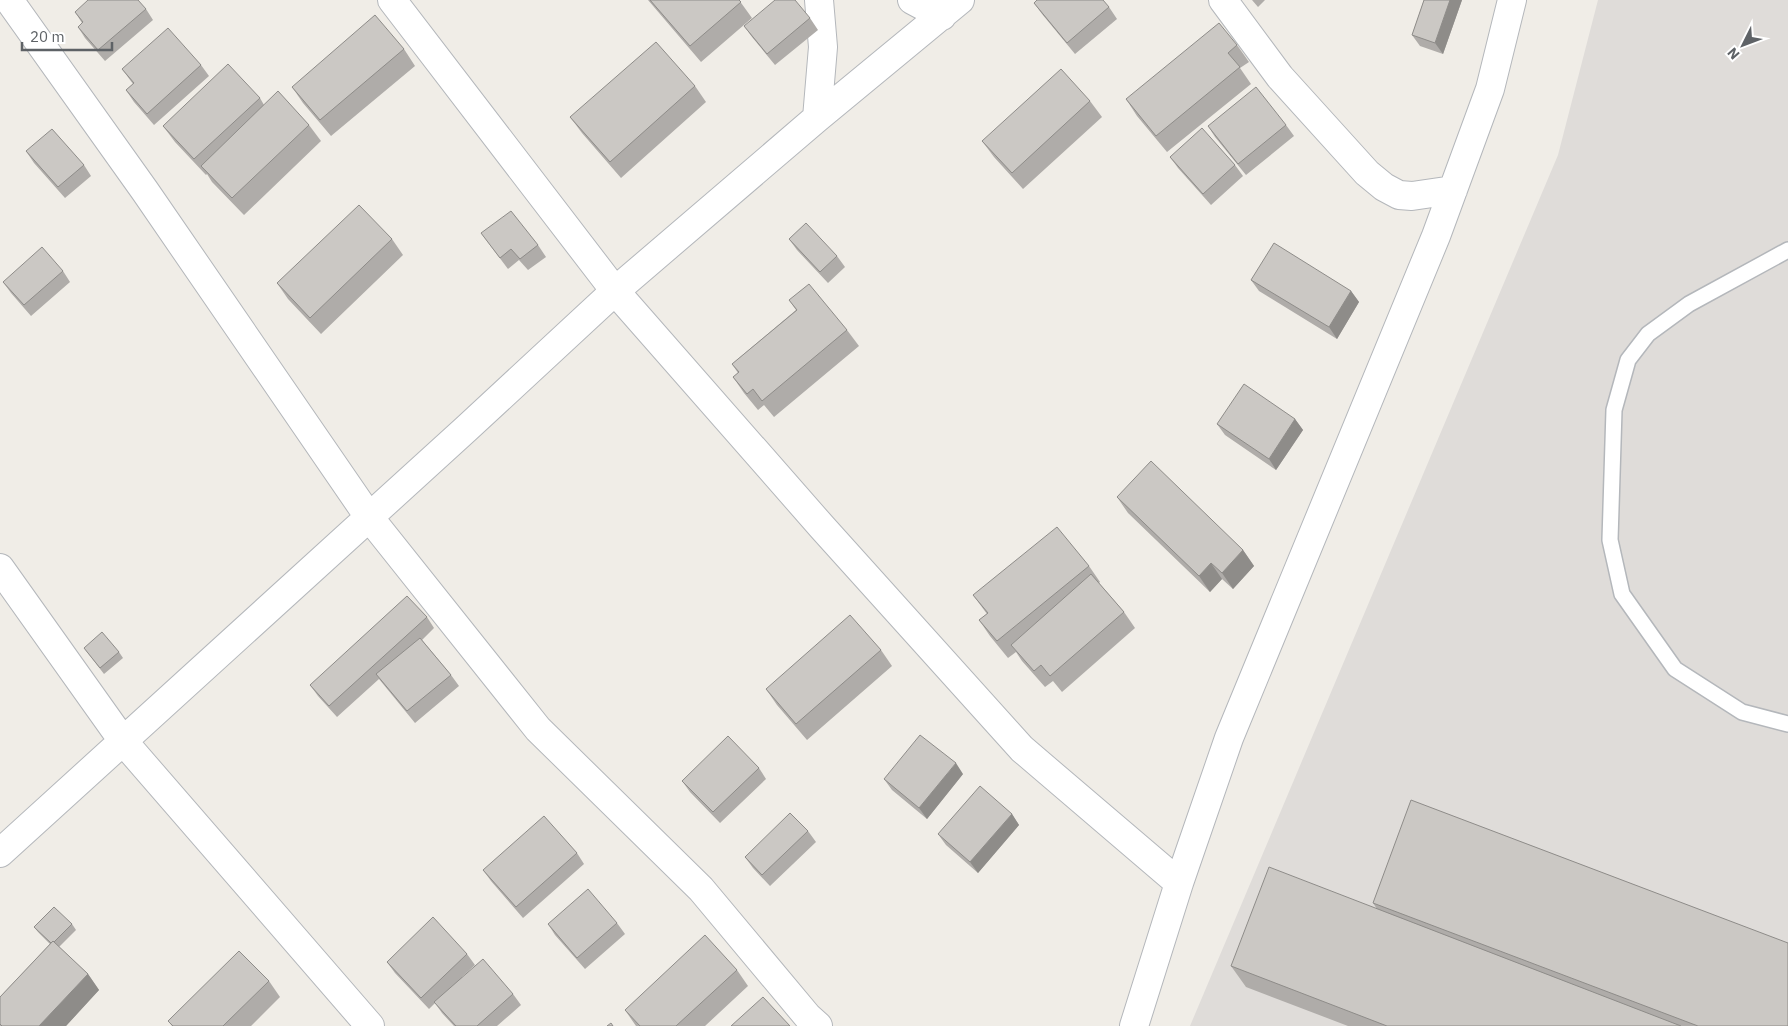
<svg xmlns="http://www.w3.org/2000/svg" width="1788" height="1026" font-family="'IBM Plex Sans',sans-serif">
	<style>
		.industrial { fill: #dfdcd9 }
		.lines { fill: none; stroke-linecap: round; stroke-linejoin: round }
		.lane-casing { stroke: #b4b7bb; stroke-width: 18 }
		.street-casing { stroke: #b4b7bb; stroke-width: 30 }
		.lane { stroke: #fff; stroke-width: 15 }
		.street { stroke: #fff; stroke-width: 28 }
		.wall { fill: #afaca9 }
		.shaded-wall { fill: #8e8c89 }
		.building { fill: #cbc8c4; stroke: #8e8c89 }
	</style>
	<rect width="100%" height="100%" fill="#f0ede7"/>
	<path class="industrial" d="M 1598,0 L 1788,0 L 1788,1026 L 1190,1026 L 1558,155 Z"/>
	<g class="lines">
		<defs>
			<path id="lane" d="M 1788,250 L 1689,304 L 1648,334 L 1628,360 L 1614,410 L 1610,540 L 1622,594 L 1675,669 L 1742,712 L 1788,724"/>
			<path id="street" d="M 9,0 L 145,191 L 369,517 L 538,729 L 701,889 L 808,1017 L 818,1026
				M 392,0 L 615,291 L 822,527 L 1022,749 L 1179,883
				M 912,0 L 942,16
				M 1223,0 L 1280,77 L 1367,173 L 1384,187 L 1399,195 L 1412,196 L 1453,190
				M 817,118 L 823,47 L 819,0
				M 0,568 L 123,741 L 370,1026
				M 0,853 L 466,429 L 615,291 L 817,118 L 960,0
				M 1134,1026 L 1179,883 L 1229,738 L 1436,236 L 1490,89 L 1512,0"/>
		</defs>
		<use href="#lane" class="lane-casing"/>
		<use href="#street" class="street-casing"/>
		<use href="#lane" class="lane"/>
		<use href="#street" class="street"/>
	</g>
	<path class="wall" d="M 648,0 L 739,0 L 752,18 L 701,62 Z
		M 1252,0 L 1265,0 L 1258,7 Z
		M 1424,0 L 1462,0 L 1443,54 L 1420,46 L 1412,35 Z
		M 1034,3 L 1109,7 L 1117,19 L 1075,54 L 1042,14 Z
		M 146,9 L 153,20 L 105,61 L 85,38 L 78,27 L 82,23 L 75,12 Z
		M 810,18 L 818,30 L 775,65 L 752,37 L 744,26 Z
		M 1237,45 L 1249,62 L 1240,68 L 1251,84 L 1167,152 L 1137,116 L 1126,99 Z
		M 404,49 L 415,66 L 331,136 L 303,103 L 292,87 Z
		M 201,65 L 209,76 L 154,125 L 134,102 L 126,90 L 133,84 L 122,69 Z
		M 695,86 L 706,102 L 621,178 L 582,133 L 570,117 Z
		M 260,98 L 264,105 L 309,125 L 321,141 L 244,215 L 212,182 L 207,174 L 206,175 L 175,142 L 163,126 Z
		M 1090,101 L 1102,117 L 1023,189 L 994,157 L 982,141 Z
		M 1286,125 L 1294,136 L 1246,175 L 1215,137 L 1208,126 Z
		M 26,151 L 84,165 L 91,176 L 65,198 L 34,163 Z
		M 1170,157 L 1235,165 L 1243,176 L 1211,205 L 1178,168 Z
		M 481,233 L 538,245 L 546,257 L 528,270 L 519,260 L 508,269 Z
		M 392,239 L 403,255 L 321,334 L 288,299 L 277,283 Z
		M 789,239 L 837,256 L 845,267 L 828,283 L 797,250 Z
		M 63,271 L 70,282 L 31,316 L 11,293 L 3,282 Z
		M 1251,280 L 1351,291 L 1359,302 L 1337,339 L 1259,291 Z
		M 789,300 L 847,330 L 859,346 L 774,417 L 764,405 L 758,410 L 744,393 L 733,377 L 738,373 L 732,364 L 796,310 Z
		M 1295,419 L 1303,430 L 1276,470 L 1225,435 L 1217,424 Z
		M 1117,497 L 1243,550 L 1254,566 L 1233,589 L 1222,579 L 1210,592 L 1128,513 Z
		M 1089,566 L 1100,582 L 1099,583 L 1124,612 L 1135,628 L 1062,692 L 1053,681 L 1045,687 L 1022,661 L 1016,652 L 1008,658 L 990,636 L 979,620 L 987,614 L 973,595 Z
		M 427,617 L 434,628 L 422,640 L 451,675 L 459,686 L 415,723 L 379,679 L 337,717 L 318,696 L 310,685 Z
		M 84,648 L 119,652 L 123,658 L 104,674 Z
		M 881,650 L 892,666 L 807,740 L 777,705 L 766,689 Z
		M 759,768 L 766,779 L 720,823 L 690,792 L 682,781 Z
		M 963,774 L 927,819 L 892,790 L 884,779 Z
		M 1012,814 L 1019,825 L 978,873 L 946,845 L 938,834 Z
		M 808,831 L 816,842 L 770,886 L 753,868 L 745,857 Z
		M 577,853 L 584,864 L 523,918 L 491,881 L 483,870 Z
		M 1373,903 L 1788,1026 L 1348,1026 L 1246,987 L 1231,966 L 1377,909 Z
		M 617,923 L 625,934 L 585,969 L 555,935 L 548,924 Z
		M 72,924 L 76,930 L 59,947 L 88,974 L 99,990 L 66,1026 L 0,1026 L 0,997 L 50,944 L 38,932 L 34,927 Z
		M 467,954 L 475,965 L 462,977 L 513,994 L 521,1005 L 497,1026 L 454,1026 L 442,1013 L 435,1003 L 429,1009 L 395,973 L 387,962 Z
		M 737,970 L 748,986 L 705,1026 L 636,1026 L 625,1010 Z
		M 269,981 L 280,997 L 251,1026 L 172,1026 L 168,1021 Z"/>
	<path class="shaded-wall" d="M 1450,0 L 1462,0 L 1443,54 L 1435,43 Z
		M 1351,291 L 1359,302 L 1337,339 L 1329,327 Z
		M 1295,419 L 1303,430 L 1276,470 L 1269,459 Z
		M 1243,550 L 1254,566 L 1233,589 L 1222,573 Z
		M 1211,563 L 1222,579 L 1210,592 L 1199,576 Z
		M 956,763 L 963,774 L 927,819 L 919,808 Z
		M 1012,814 L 1019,825 L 978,873 L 970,862 Z
		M 88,974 L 99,990 L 66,1026 L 39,1026 Z"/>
	<path class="building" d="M 88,0 L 138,0 L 146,9 L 98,50 L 78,27 L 83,22 L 75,12 Z
		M 650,0 L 739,0 L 741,2 L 690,46 Z
		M 775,0 L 795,0 L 810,18 L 767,54 L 744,26 Z
		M 1037,0 L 1103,0 L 1109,7 L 1067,43 L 1034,3 Z
		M 1424,0 L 1450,0 L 1435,43 L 1412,35 Z
		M 375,15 L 404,49 L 320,120 L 292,87 Z
		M 1219,23 L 1237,45 L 1228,53 L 1240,67 L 1156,136 L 1126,99 Z
		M 168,28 L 201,65 L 147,114 L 126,90 L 134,83 L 122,69 Z
		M 656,42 L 695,86 L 610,162 L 570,117 Z
		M 228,64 L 260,98 L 194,159 L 163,126 Z
		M 1061,69 L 1090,101 L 1012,173 L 982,141 Z
		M 1256,87 L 1286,125 L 1238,164 L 1208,126 Z
		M 278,91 L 309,125 L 232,198 L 201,166 Z
		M 1202,128 L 1235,165 L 1203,194 L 1170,157 Z
		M 52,129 L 84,165 L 58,187 L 26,151 Z
		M 359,205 L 392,239 L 310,318 L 277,283 Z
		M 511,211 L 538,245 L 520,259 L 511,249 L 500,258 L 481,233 Z
		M 806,223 L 837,256 L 820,272 L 789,239 Z
		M 1274,243 L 1351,291 L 1329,327 L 1251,280 Z
		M 42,247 L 63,271 L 24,305 L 3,282 Z
		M 809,284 L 847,330 L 762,401 L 753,389 L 747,394 L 733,377 L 739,372 L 732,364 L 797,310 L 789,300 Z
		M 1244,384 L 1295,419 L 1269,459 L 1217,424 Z
		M 1151,461 L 1243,550 L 1222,573 L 1211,563 L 1199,576 L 1117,497 Z
		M 1057,527 L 1089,566 L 997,641 L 979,620 L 988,613 L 973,595 Z
		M 1091,574 L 1124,612 L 1050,676 L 1041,665 L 1034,671 L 1011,645 Z
		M 407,596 L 427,617 L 329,706 L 310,685 Z
		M 850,615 L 881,650 L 796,724 L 766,689 Z
		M 102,632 L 119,652 L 100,668 L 84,648 Z
		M 420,638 L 451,675 L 407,711 L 376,674 Z
		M 920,735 L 956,763 L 919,808 L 884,779 Z
		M 728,736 L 759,768 L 713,812 L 682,781 Z
		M 980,786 L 1012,814 L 970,862 L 938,834 Z
		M 1411,800 L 1788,943 L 1788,1026 L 1698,1026 L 1373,903 Z
		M 790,813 L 808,831 L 762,875 L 745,857 Z
		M 544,816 L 577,853 L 516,907 L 483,870 Z
		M 1269,867 L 1681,1026 L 1387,1026 L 1231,966 Z
		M 588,889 L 617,923 L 577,958 L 548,924 Z
		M 54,907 L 72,924 L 54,942 L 53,941 L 51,943 L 34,927 Z
		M 433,917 L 467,954 L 421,998 L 387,962 Z
		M 705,935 L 737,970 L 676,1026 L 640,1026 L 625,1010 Z
		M 53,941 L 88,974 L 39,1026 L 2,1026 L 0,1024 L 0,997 Z
		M 239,951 L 269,981 L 223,1026 L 173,1026 L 168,1021 Z
		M 483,959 L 513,994 L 477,1026 L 456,1026 L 434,1002 Z
		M 763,997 L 790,1026 L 731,1026 Z
		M 611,1023 L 613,1026 L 607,1026 Z"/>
	<g transform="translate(1743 45) rotate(228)" stroke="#ffffff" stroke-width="4" paint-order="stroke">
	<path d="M0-4L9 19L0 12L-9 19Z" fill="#5e6266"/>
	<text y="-8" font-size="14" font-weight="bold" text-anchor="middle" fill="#5e6266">N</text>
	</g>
	<path d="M22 42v8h90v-8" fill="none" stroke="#5e6266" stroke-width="2.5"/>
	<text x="30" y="42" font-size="15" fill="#5e6266" stroke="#ffffff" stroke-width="4" paint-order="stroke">20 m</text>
</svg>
